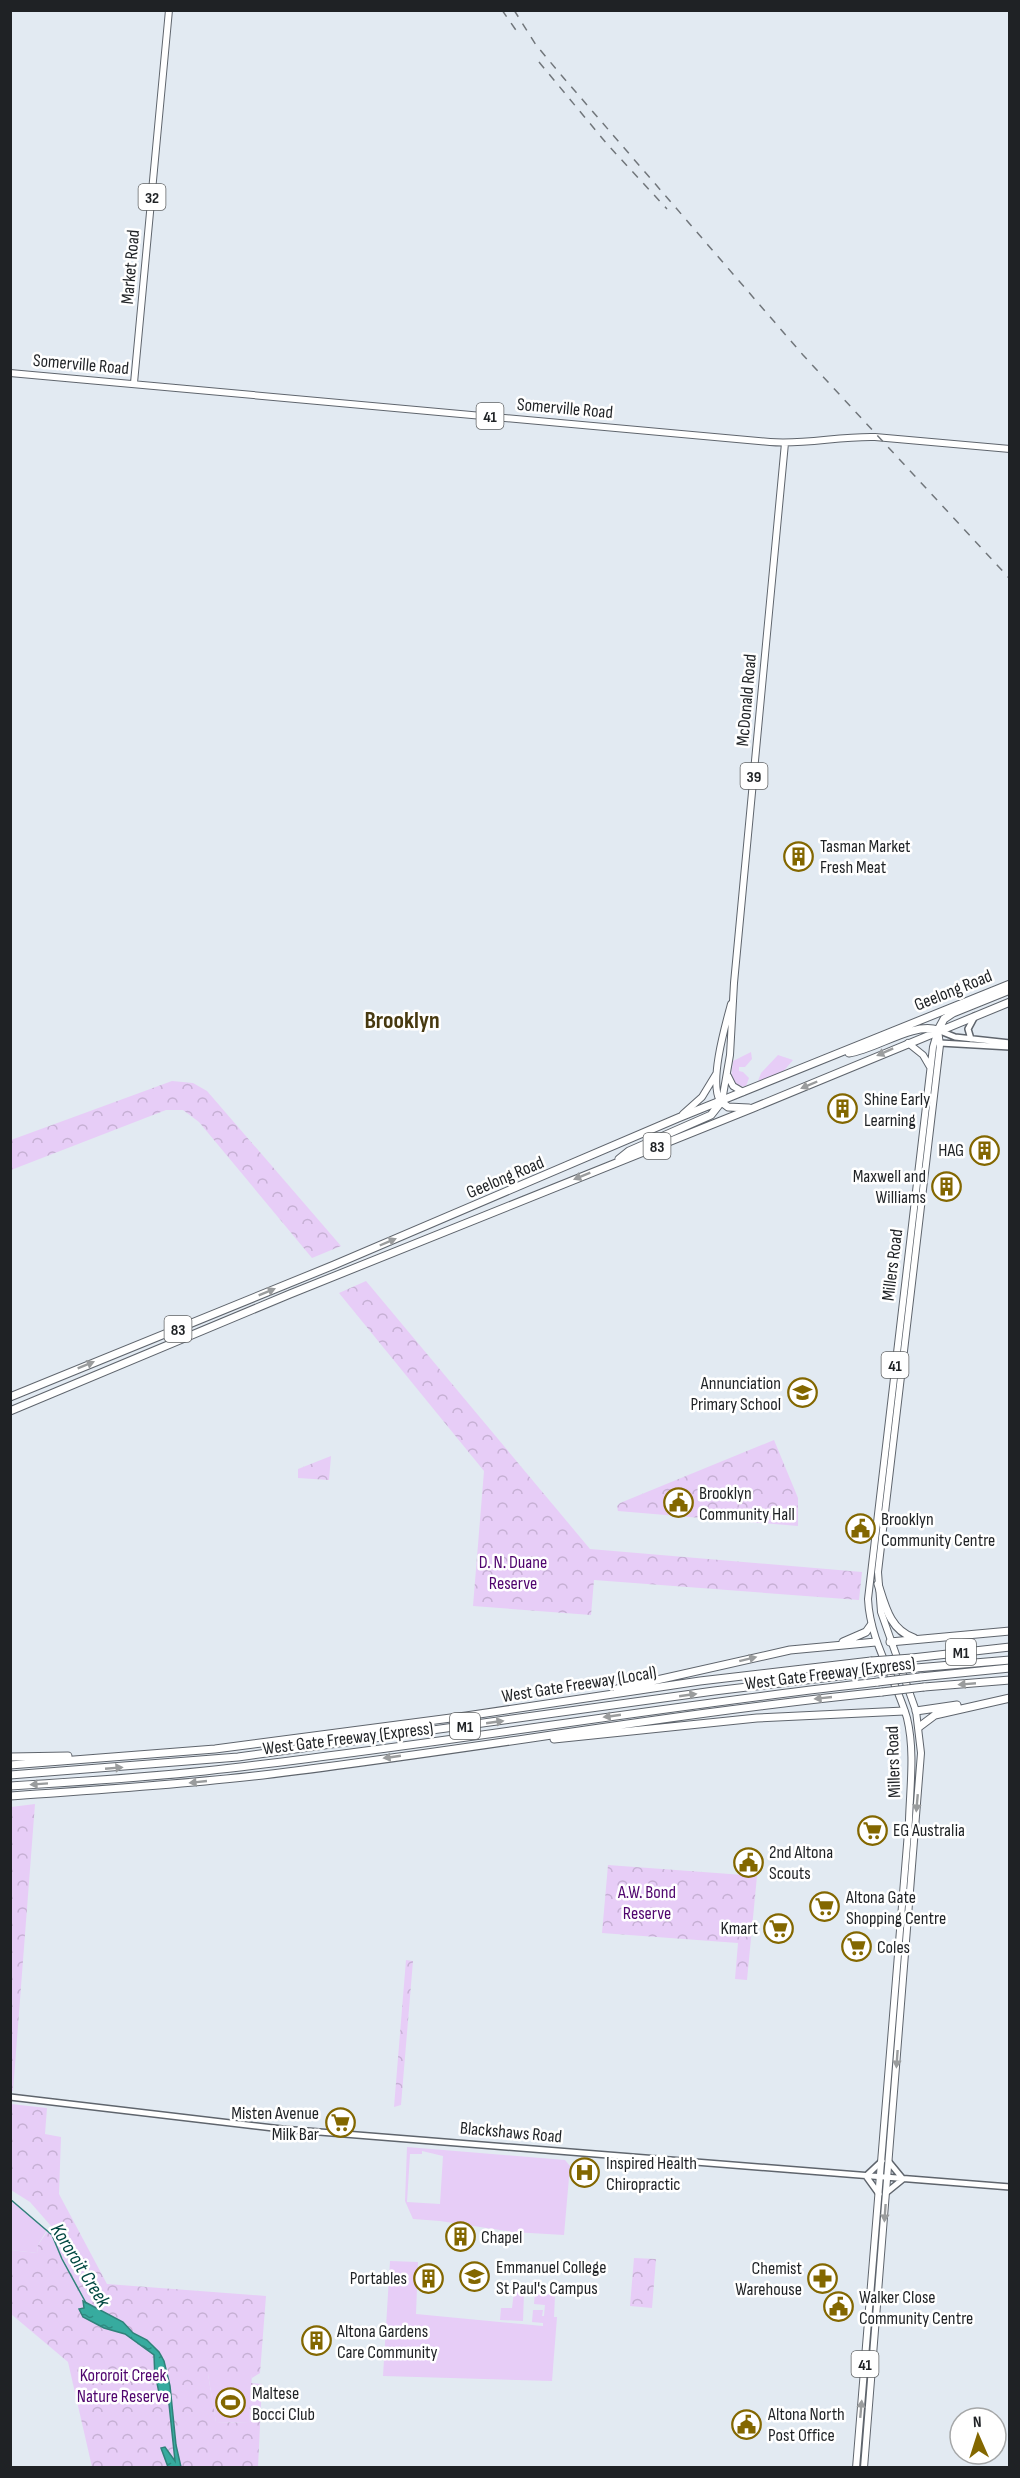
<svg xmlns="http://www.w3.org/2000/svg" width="1020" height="2478" font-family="'Sofia Sans Condensed',sans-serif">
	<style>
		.grass { fill: #e7cdf7; fill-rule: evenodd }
		.park { fill: url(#park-crowns) }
		.water { fill: url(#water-ripples); stroke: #30827a; stroke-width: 1.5 }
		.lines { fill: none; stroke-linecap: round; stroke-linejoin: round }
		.stream { stroke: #30827a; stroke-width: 1.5 }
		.secondary-casing { stroke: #5f656d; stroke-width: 8 }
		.primary-casing { stroke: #5f656d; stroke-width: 8 }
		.highway-casing { stroke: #5f656d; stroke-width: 9 }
		.secondary { stroke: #fff; stroke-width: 5 }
		.primary { stroke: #fff; stroke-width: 6 }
		.highway { stroke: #fff; stroke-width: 7 }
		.rail { stroke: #71767b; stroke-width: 1.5; stroke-dasharray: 8 8; stroke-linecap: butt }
		.highway-bridge-casing { stroke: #5f656d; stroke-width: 9; stroke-linecap: butt }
		.highway-bridge { stroke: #fff; stroke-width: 7 }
		.oneway { fill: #9a9c9d }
		.labels { text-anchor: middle; stroke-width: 5; stroke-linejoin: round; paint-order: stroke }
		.shield { fill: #fff; stroke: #626466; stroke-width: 1.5 }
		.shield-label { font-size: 16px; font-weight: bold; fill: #1f2225 }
		.street-label { font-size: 18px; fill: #1f2225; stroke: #fff }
		.poi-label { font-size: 18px; fill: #1f2225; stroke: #fff; text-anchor: start }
		.park-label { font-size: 18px; fill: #50056e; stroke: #fff }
		.water-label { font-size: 20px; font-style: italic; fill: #004741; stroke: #fff }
		.district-label { font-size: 24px; font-weight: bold; fill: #473910; stroke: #fff }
	</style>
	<defs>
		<pattern id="park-crowns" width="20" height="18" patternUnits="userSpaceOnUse" patternTransform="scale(1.5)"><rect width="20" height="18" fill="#e7cdf7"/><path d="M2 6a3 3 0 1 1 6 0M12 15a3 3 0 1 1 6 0" fill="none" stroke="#c6b0d4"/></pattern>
		<pattern id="water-ripples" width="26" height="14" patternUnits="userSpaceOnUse" patternTransform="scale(1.5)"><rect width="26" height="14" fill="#37ab9f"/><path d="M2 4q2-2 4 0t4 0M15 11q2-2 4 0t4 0" fill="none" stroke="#2e8b81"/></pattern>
	</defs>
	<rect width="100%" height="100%" fill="#e2eaf2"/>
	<path class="grass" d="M 751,1052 L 752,1059 L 745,1067 L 739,1067 L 739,1071 L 743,1072 L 749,1078 L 746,1086 L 739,1087 L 731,1078 L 733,1061 Z
		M 778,1055 L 793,1060 L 782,1073 L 758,1081 L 761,1073 Z
		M 407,2147 L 565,2160 L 570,2166 L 564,2235 L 513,2232 L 440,2221 L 413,2219 L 405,2201 ZM 422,2151 L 443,2156 L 440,2204 L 407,2202 L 410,2154 L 422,2154 Z
		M 11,2199 L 47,2230 L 38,2245 L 37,2253 L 11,2250 Z
		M 390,2261 L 418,2262 L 416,2314 L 543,2326 L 543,2323 L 532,2322 L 533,2310 L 543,2310 L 542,2316 L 544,2316 L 545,2305 L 534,2304 L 535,2293 L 555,2295 L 554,2317 L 557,2317 L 552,2381 L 383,2376 Z
		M 514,2292 L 524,2293 L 523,2321 L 500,2320 L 501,2308 L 512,2308 Z
		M 208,2374 L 252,2374 L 249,2423 L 216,2422 Z"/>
	<path class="park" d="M 172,1081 L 193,1083 L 207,1091 L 341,1246 L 312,1258 L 199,1122 L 183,1110 L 166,1110 L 11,1170 L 11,1140 Z
		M 366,1281 L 590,1549 L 862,1572 L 859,1600 L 594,1580 L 591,1615 L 473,1606 L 484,1471 L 339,1293 Z
		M 774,1440 L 798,1498 L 798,1526 L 618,1511 L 617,1506 L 620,1503 Z
		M 331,1456 L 329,1480 L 298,1478 L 298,1469 Z
		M 35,1804 L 13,2091 L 10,2091 L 11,1807 Z
		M 608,1865 L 757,1876 L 747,1980 L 735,1979 L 738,1943 L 602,1933 Z
		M 406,1960 L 413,1961 L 401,2105 L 394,2107 Z
		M 11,2104 L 47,2108 L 45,2134 L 61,2137 L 59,2194 L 107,2284 L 266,2296 L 260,2373 L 252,2378 L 252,2374 L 208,2374 L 216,2422 L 249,2423 L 251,2383 L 262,2384 L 258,2467 L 92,2467 L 68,2362 L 11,2314 L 11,2250 L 37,2253 L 38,2245 L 51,2226 L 30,2202 L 11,2190 Z
		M 634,2258 L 656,2259 L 652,2308 L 630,2306 Z"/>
	<path class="water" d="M 83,2301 L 123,2322 L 133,2333 L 147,2340 L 159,2352 L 164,2361 L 170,2386 L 176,2445 L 181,2467 L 168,2467 L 161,2448 L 165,2447 L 175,2461 L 169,2404 L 159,2393 L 157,2383 L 155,2380 L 154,2355 L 125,2334 L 104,2328 L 83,2317 L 79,2309 L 84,2308 Z"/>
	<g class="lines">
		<path class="stream" d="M 10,2199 L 52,2235 L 62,2259 L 86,2303"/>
		<defs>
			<path id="secondary" d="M 940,1031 L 955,1037 L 1010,1043
				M 971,1039 L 968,1029 L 975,1016
				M 940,1043 L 1010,1047
				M 10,2097 L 282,2129 L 1010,2187
				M 889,2162 L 903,2179
				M 866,2176 L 879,2194
				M 866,2176 L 882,2161
				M 887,2192 L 903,2179"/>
			<path id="primary" d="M 10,373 L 770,442 C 805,445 839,436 875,437 L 1010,449
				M 134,383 L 169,10
				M 908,1043 L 923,1055 L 930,1067
				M 728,1076 L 733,1086 L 743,1092
				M 720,1101 C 709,1082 725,1026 731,1004
				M 722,1101 L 730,1055 L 734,983 L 785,443
				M 683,1114 L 702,1097 L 716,1074
				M 856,2468 L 909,1820 C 910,1787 915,1751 907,1718 C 895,1677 870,1642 868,1599 L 933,1047 L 938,1030
				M 864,2468 L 921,1753 L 916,1711 L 881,1612 L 878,1572 L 940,1045 L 938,1030"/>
			<path id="highway" d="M 938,1030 L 944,1019 L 953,1013 L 1010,990
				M 849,1053 C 877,1049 912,1022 938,1030
				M 720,1101 L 728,1107 L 749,1108
				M 619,1159 L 629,1151 L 711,1115 L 722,1101
				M 10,1397 L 334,1265 L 678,1118 L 1010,984
				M 10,1411 L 290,1294 L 753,1108 L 1010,1002
				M 878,1584 C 885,1606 890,1630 914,1638
				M 843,1642 L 866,1632 L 871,1625
				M 890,1642 L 1010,1631
				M 912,1658 L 1010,1647
				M 916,1668 L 1010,1660
				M 920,1677 L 1010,1668
				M 924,1687 L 1010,1680
				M 617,1689 L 790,1650 L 876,1642
				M 916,1711 L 957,1705
				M 919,1727 L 935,1715 L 1010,1698
				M 554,1739 L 757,1718 L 904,1711
				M 10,1757 L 68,1756
				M 10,1765 L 215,1749 L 466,1716 L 700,1681 L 871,1661
				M 10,1775 L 238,1757 L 714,1691 L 874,1672
				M 10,1786 C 75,1782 140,1778 205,1771 C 430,1746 653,1707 878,1682
				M 10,1796 C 95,1790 179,1785 263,1775 C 470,1750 674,1713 882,1692"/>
		</defs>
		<use href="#secondary" class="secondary-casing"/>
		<use href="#primary" class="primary-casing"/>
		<use href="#highway" class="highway-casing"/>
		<use href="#secondary" class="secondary"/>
		<use href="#primary" class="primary"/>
		<use href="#highway" class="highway"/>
		<path class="rail" d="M 502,10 L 520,36
			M 514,10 L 536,45 L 562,76 L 803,355 L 1010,579
			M 539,62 L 607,144 L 667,209"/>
		<defs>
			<path id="highway-bridge" d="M 871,1661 L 912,1658
				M 874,1672 L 916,1668
				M 878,1682 L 920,1677
				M 882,1692 L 924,1687"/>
		</defs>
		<use href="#highway-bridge" class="highway-bridge-casing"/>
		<use href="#highway-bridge" class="highway-bridge"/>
	</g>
	<defs><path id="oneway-solid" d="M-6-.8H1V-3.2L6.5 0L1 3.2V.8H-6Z" transform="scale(1.5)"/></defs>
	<g class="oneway">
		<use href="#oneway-solid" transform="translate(885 1052) rotate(156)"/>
		<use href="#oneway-solid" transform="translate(809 1085) rotate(157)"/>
		<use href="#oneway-solid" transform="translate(582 1176) rotate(158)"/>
		<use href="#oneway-solid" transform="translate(388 1242) rotate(-23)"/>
		<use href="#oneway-solid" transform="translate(267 1292) rotate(-22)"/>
		<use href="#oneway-solid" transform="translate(86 1365) rotate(-22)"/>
		<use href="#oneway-solid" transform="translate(748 1659) rotate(-14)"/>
		<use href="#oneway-solid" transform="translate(967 1684) rotate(175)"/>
		<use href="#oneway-solid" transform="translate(688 1695) rotate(-8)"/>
		<use href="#oneway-solid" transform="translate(823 1698) rotate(174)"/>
		<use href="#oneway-solid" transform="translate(612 1716) rotate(172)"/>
		<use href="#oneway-solid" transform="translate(495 1722) rotate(-8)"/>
		<use href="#oneway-solid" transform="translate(392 1757) rotate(172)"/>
		<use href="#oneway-solid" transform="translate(114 1768) rotate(-5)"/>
		<use href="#oneway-solid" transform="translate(198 1782) rotate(174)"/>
		<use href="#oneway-solid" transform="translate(39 1784) rotate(176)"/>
		<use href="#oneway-solid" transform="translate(917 1803) rotate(95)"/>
		<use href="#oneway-solid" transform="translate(897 2059) rotate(94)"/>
		<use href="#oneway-solid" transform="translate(885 2213) rotate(94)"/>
		<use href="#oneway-solid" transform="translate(861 2409) rotate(-85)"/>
	</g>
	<defs>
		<symbol id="building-ring" viewBox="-11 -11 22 22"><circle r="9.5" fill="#fff" stroke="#836700" stroke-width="1.5"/><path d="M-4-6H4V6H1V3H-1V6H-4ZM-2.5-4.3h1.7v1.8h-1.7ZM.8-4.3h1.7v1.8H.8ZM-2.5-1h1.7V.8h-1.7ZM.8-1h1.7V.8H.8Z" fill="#836700"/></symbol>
		<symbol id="school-ring" viewBox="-11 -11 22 22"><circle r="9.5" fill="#fff" stroke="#836700" stroke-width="1.5"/><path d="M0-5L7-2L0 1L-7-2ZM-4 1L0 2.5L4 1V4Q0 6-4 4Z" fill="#836700"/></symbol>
		<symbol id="civic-ring" viewBox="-11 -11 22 22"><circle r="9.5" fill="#fff" stroke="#836700" stroke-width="1.5"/><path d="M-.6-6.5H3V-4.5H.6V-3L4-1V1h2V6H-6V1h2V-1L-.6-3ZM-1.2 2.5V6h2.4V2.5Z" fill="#836700"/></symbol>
		<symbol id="supermarket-ring" viewBox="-11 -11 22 22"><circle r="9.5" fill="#fff" stroke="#836700" stroke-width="1.5"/><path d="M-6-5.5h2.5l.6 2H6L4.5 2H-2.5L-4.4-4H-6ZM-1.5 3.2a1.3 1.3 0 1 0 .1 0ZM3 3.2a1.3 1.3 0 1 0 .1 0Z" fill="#836700"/></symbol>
		<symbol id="hospital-ring" viewBox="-11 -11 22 22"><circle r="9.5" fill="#fff" stroke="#836700" stroke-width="1.5"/><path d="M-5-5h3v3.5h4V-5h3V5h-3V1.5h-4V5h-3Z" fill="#836700"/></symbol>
		<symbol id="pharmacy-ring" viewBox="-11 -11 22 22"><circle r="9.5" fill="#fff" stroke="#836700" stroke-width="1.5"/><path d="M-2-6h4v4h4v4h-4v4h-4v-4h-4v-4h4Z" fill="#836700"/></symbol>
		<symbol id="stadium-ring" viewBox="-11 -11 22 22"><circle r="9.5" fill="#fff" stroke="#836700" stroke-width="1.5"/><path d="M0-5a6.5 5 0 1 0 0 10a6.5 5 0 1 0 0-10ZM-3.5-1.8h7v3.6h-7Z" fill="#836700"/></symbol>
	</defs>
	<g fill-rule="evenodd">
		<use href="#building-ring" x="782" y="840" width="33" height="33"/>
		<use href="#building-ring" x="826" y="1092" width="33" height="33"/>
		<use href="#building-ring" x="968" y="1134" width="33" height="33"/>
		<use href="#building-ring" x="930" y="1170" width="33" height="33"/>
		<use href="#school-ring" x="786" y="1376" width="33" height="33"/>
		<use href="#civic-ring" x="662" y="1486" width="33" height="33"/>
		<use href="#civic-ring" x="844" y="1512" width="33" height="33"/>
		<use href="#supermarket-ring" x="856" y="1814" width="33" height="33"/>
		<use href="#civic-ring" x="732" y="1846" width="33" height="33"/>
		<use href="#supermarket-ring" x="808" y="1890" width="33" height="33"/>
		<use href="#supermarket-ring" x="762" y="1912" width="33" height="33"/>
		<use href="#supermarket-ring" x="840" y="1930" width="33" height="33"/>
		<use href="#supermarket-ring" x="324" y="2106" width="33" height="33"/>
		<use href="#hospital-ring" x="568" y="2156" width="33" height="33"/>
		<use href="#building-ring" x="444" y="2220" width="33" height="33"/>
		<use href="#school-ring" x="458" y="2260" width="33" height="33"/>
		<use href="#building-ring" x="412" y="2262" width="33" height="33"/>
		<use href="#pharmacy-ring" x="806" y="2262" width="33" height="33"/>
		<use href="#civic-ring" x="822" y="2290" width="33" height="33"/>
		<use href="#building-ring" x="300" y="2324" width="33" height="33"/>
		<use href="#stadium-ring" x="214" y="2386" width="33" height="33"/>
		<use href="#civic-ring" x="730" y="2408" width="33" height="33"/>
	</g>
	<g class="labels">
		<g class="shield">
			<rect x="138.5" y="184" width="27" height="26" rx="4.5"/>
			<rect x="476.5" y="403" width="27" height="26" rx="4.5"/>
			<rect x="740.5" y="763" width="27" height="26" rx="4.5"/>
			<rect x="643.5" y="1133" width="27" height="26" rx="4.5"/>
			<rect x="164.5" y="1316" width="27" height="26" rx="4.5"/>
			<rect x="881.5" y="1352" width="27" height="26" rx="4.5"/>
			<rect x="946" y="1639" width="30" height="26" rx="4.5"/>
			<rect x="450" y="1713" width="30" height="26" rx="4.5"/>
			<rect x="851.5" y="2351" width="27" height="26" rx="4.5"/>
		</g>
		<g class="shield-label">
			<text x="152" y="203">32</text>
			<text x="490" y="422">41</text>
			<text x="754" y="782">39</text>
			<text x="657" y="1152">83</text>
			<text x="178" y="1335">83</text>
			<text x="895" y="1371">41</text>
			<text x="961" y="1658">M1</text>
			<text x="465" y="1732">M1</text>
			<text x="865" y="2370">41</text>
		</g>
		<g class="street-label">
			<text transform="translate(130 267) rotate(-85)" y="6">Market Road</text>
			<text transform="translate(81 364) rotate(5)" y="6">Somerville Road</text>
			<text transform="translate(565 408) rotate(5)" y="6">Somerville Road</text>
			<text transform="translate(746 700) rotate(-85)" y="6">McDonald Road</text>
			<text transform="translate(953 990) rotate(-22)" y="6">Geelong Road</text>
			<text transform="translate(505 1177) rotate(-23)" y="6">Geelong Road</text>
			<text transform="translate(892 1265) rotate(-83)" y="6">Millers Road</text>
			<text transform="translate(830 1673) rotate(-7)" y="6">West Gate Freeway (Express)</text>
			<text transform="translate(579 1684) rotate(-9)" y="6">West Gate Freeway (Local)</text>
			<text transform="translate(348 1738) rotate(-7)" y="6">West Gate Freeway (Express)</text>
			<text transform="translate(893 1762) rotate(-92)" y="6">Millers Road</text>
			<text transform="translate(511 2132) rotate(5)" y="6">Blackshaws Road</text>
		</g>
		<g class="poi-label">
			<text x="820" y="852">Tasman Market<tspan x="820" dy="21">Fresh Meat</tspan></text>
			<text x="864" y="1105">Shine Early<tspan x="864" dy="21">Learning</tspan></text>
			<text x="964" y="1156" text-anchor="end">HAG</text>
			<text x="926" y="1182" text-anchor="end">Maxwell and<tspan x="926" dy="21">Williams</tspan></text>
			<text x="781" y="1389" text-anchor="end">Annunciation<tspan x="781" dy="21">Primary School</tspan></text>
			<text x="699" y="1499">Brooklyn<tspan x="699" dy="21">Community Hall</tspan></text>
			<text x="881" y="1525">Brooklyn<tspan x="881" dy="21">Community Centre</tspan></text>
			<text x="893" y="1836">EG Australia</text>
			<text x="769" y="1858">2nd Altona<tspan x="769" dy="21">Scouts</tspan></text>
			<text x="846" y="1903">Altona Gate<tspan x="846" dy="21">Shopping Centre</tspan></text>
			<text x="758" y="1934" text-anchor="end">Kmart</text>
			<text x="877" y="1953">Coles</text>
			<text x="319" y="2119" text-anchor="end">Misten Avenue<tspan x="319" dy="21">Milk Bar</tspan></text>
			<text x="606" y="2169">Inspired Health<tspan x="606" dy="21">Chiropractic</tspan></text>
			<text x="481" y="2243">Chapel</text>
			<text x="496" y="2273">Emmanuel College<tspan x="496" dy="21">St Paul's Campus</tspan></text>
			<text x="802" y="2274" text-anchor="end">Chemist<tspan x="802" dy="21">Warehouse</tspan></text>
			<text x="407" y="2284" text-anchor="end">Portables</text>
			<text x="859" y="2303">Walker Close<tspan x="859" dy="21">Community Centre</tspan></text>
			<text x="337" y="2337">Altona Gardens<tspan x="337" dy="21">Care Community</tspan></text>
			<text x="252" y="2399">Maltese<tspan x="252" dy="21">Bocci Club</tspan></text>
			<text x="768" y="2420">Altona North<tspan x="768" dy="21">Post Office</tspan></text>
		</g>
		<g class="park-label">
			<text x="513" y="1568">D. N. Duane<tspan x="513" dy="21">Reserve</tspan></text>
			<text x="647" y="1898">A.W. Bond<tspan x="647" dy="21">Reserve</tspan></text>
			<text x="123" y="2381">Kororoit Creek<tspan x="123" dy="21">Nature Reserve</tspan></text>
		</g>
		<g class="water-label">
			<text transform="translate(81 2265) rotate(58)" y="7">Kororoit Creek</text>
		</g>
		<g class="district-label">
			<text x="402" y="1028">Brooklyn</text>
		</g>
	</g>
	<rect width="1020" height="2478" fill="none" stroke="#1f2225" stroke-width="24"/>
	<g transform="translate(978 2436) rotate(357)"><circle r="28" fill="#ffffff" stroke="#a5a7a8" stroke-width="1.5"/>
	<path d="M0-4.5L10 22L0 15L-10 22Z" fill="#836700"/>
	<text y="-9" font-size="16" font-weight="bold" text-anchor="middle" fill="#1f2225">N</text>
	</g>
</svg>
